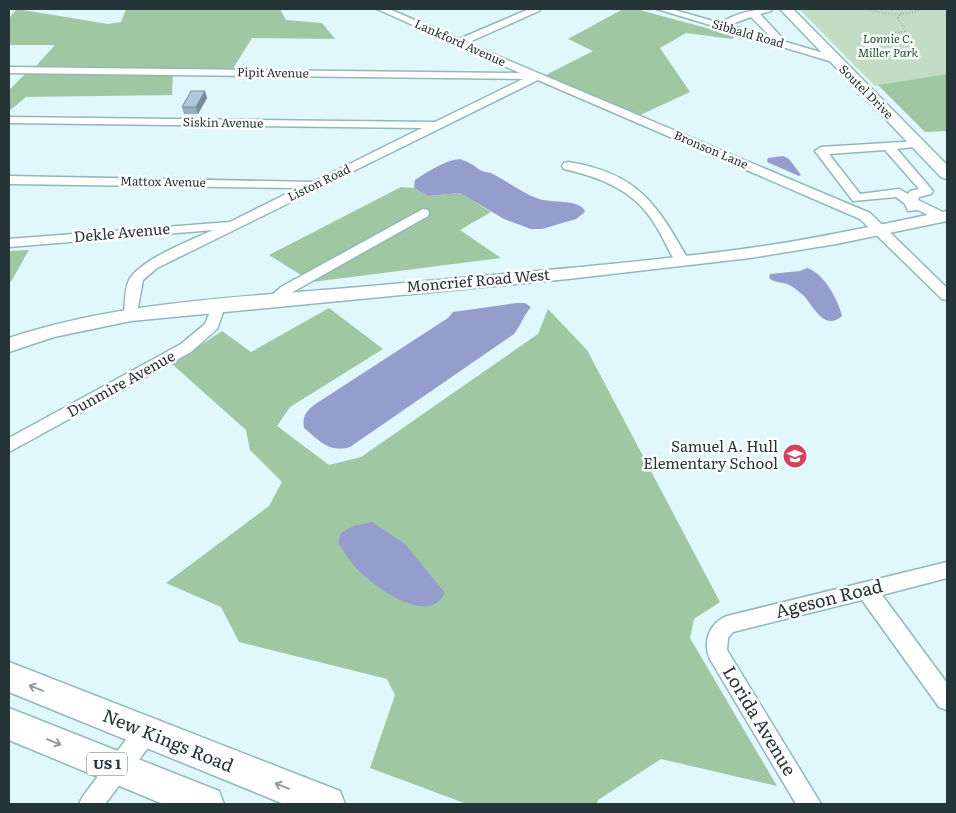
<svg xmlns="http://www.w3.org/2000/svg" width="956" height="813" font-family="Literata,serif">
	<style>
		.green { fill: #c3dcc5 }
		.forest { fill: #9fc7a1; fill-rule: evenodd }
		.water { fill: #949dcb }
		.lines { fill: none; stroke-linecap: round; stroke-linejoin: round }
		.minor-casing { stroke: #91b7be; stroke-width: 3 }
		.major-casing { stroke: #91b7be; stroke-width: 3 }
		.highway-casing { stroke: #91b7be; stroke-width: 3 }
		.path { stroke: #7c8f93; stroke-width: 2; stroke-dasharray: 0.5 2.5; stroke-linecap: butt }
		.minor { fill: #fff; fill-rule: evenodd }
		.major { fill: #fff; fill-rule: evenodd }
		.highway { fill: #fff; fill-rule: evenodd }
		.wall { fill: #96acbf }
		.shaded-wall { fill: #7a8c9b }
		.building { fill: #aec8de; stroke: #7a8c9b }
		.oneway { stroke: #929a9b }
		.labels { text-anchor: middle; stroke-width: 5; stroke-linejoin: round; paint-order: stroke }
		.far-street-label { font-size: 12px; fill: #253437; stroke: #fff }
		.far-park-label { font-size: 12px; font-style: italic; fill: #185323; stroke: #fff }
		.shield { fill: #fff; stroke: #667173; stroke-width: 1 }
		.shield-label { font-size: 14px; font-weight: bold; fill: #253437 }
		.street-label { font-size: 15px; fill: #253437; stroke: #fff }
		.poi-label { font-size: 15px; fill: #253437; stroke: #fff; text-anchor: end }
		.near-street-label { font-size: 18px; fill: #253437; stroke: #fff }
	</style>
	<rect width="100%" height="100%" fill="#e0f7fc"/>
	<path class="green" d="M 799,9 L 947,9 L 947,74 L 875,86 Z"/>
	<path class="forest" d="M 17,9 L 108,24 L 121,22 L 126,9 L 280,9 L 286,20 L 322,23 L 335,39 L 252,38 L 232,70 L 36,66 L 55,45 L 9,45 L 9,18 Z
		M 623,9 L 636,9 L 736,36 L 732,39 L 686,33 L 660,48 L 690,92 L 638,116 L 544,76 L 593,51 L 568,39 Z
		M 26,73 L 173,74 L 172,95 L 26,97 L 9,111 L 9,90 Z
		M 947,74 L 947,131 L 925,132 L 878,85 Z
		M 401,187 L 414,188 L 428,196 L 460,193 L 491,212 L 460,230 L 501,258 L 312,282 L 269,255 Z
		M 29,250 L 9,285 L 9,251 Z
		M 329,308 L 383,349 L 290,407 L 277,426 L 329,465 L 361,457 L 538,334 L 548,309 L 587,350 L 720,602 L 694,619 L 690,638 L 777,786 L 661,759 L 598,800 L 597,804 L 467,804 L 370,768 L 395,695 L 387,679 L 239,642 L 221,607 L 166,583 L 269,506 L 282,482 L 250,450 L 246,430 L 172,364 L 222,331 L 251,352 ZM 353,526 L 428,606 C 385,604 365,571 338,542 L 341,532 Z"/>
	<path class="water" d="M 783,156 L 789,159 L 801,175 L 799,176 L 767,162 L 768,158 Z
		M 460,159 C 469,162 473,165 480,170 C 483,172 488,172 491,173 C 507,181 522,193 539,199 C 551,203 582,199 585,212 L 576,219 L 542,229 L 531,229 L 504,219 L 460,193 L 428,196 L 414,188 L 415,180 C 429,171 443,161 460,159 Z
		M 807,268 C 823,272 839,301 842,316 C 824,332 813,305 803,295 C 799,292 795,288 791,286 C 784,281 775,284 769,278 L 770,274 L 800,271 Z
		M 517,303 L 525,303 L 531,307 C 523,316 521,325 514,334 L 350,447 C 328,453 319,440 304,428 C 302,416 306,412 314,405 L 448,318 L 453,312 Z
		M 372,522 L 405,544 L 445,593 C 443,596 439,602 435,604 C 411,616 364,579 350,561 C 346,555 342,548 338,542 L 341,532 L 353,526 Z"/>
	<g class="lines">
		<defs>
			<path id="minor" d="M 377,9 L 389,9 L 459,39 L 529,9 L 540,9 L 539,11 L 467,43 L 870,213 L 947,288 L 947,300 L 942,299 L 860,219 L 538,80 L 157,268 L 143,280 L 136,318 L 126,318 L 124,315 C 125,304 124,291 129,280 C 141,259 190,241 213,230 L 9,247 L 9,239 L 230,222 L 298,188 L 9,184 L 9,176 L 313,182 L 422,128 L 9,123 L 9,117 L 435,122 L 523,79 L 9,73 L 9,67 L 520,73 Z
				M 657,9 L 671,9 L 720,23 C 736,13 754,9 772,9 L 771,11 L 760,14 L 786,42 L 837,57 L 838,59 L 833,62 L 829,61 ZM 751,17 L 772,38 L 729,25 Z
				M 918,141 L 924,144 L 922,146 L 897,149 L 933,191 L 931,194 L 919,197 L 918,200 L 947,214 L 947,220 L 938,220 L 918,210 L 908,211 L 905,204 L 896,197 L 853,201 L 815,151 L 821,147 ZM 885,150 L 919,189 L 910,191 L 908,194 L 899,189 L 860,194 L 829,154 Z
				M 568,162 C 638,173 657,204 689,261 L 687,264 L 677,264 C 668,251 663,236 654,223 C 634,190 600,177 564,169 L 562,166 L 564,163 Z
				M 423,209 L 428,210 L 429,213 L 428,216 L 291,293 L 277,304 L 267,304 L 265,301 L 281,287 Z
				M 218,302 L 223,304 L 225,307 L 217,329 L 191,352 L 9,452 L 9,438 L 181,344 L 205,324 L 213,304 Z
				M 947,562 L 947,578 L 882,595 L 947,683 L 947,710 L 939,707 L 862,600 L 733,632 L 728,638 L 727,650 L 821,804 L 796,804 L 710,659 C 702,642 710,622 727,616 Z
				M 146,721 L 154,724 L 157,732 L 154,740 L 105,804 L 79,804 L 83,796 L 138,724 Z"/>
			<path id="major" d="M 780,9 L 793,9 L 947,165 L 947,179 L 941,177 Z
				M 947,211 L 947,221 L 836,244 L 750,258 L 568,279 L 131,321 L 54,337 L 9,352 L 9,338 C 123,300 251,297 371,286 C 497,274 625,265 750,248 C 816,239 882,224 947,211 Z"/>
			<path id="highway" d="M 9,662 L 340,791 L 345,804 L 284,804 L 9,692 Z
				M 9,708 L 219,791 L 224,804 L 163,804 L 9,740 Z"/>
		</defs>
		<use href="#minor" class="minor-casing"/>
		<use href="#major" class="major-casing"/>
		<use href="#highway" class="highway-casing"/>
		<path class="path" d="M 865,9 C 884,14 904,17 922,9
			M 889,33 L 906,32 L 898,18 L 902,13"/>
		<use href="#minor" class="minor"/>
		<use href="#major" class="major"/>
		<use href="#highway" class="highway"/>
	</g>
	<path class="wall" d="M 205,91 L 207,98 L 198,114 L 184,114 L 182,107 Z"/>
	<path class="shaded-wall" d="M 205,91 L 207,98 L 198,114 L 196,107 Z"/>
	<path class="building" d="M 191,91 L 205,91 L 196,107 L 182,107 Z"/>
	<defs><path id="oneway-shaft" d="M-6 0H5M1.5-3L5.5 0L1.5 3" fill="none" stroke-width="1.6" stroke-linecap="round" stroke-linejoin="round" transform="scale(1.25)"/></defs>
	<g class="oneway">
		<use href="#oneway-shaft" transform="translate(36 688) rotate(-158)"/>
		<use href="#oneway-shaft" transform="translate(54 742) rotate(22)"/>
		<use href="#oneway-shaft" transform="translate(282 786) rotate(-158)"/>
	</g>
	<defs>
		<symbol id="school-disc" viewBox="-11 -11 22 22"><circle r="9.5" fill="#d3435d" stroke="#fff"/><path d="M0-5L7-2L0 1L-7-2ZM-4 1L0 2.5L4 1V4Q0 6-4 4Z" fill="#fff"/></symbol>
	</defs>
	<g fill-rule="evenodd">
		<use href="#school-disc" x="781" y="442" width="28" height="28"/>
	</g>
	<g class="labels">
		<g class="far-street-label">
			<text transform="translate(748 34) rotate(16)" y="4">Sibbald Road</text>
			<text transform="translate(460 43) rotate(24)" y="4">Lankford Avenue</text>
			<text transform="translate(273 73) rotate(1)" y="4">Pipit Avenue</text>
			<text transform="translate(866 92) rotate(45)" y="4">Soutel Drive</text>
			<text transform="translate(223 123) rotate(1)" y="4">Siskin Avenue</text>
			<text transform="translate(711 150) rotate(23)" y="4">Bronson Lane</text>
			<text transform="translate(163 182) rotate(1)" y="4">Mattox Avenue</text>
			<text transform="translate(319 183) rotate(-26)" y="4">Liston Road</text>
		</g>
		<g class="far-park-label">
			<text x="888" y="43">Lonnie C.<tspan x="888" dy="14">Miller Park</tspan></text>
		</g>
		<rect class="shield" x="87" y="752.5" width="40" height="23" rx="4"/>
		<g class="shield-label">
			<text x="107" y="769">US 1</text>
		</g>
		<g class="street-label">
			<text transform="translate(122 233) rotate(-5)" y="5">Dekle Avenue</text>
			<text transform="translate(478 281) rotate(-5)" y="5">Moncrief Road West</text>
			<text transform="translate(121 384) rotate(-29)" y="5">Dunmire Avenue</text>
		</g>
		<g class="poi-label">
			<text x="778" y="452">Samuel A. Hull<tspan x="778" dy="17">Elementary School</tspan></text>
		</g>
		<g class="near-street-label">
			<text transform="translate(829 599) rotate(-14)" y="6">Ageson Road</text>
			<text transform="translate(759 721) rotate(59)" y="6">Lorida Avenue</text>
			<text transform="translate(168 741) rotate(22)" y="6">New Kings Road</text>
		</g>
	</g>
	<rect width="956" height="813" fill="none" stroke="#253437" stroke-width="20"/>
</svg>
